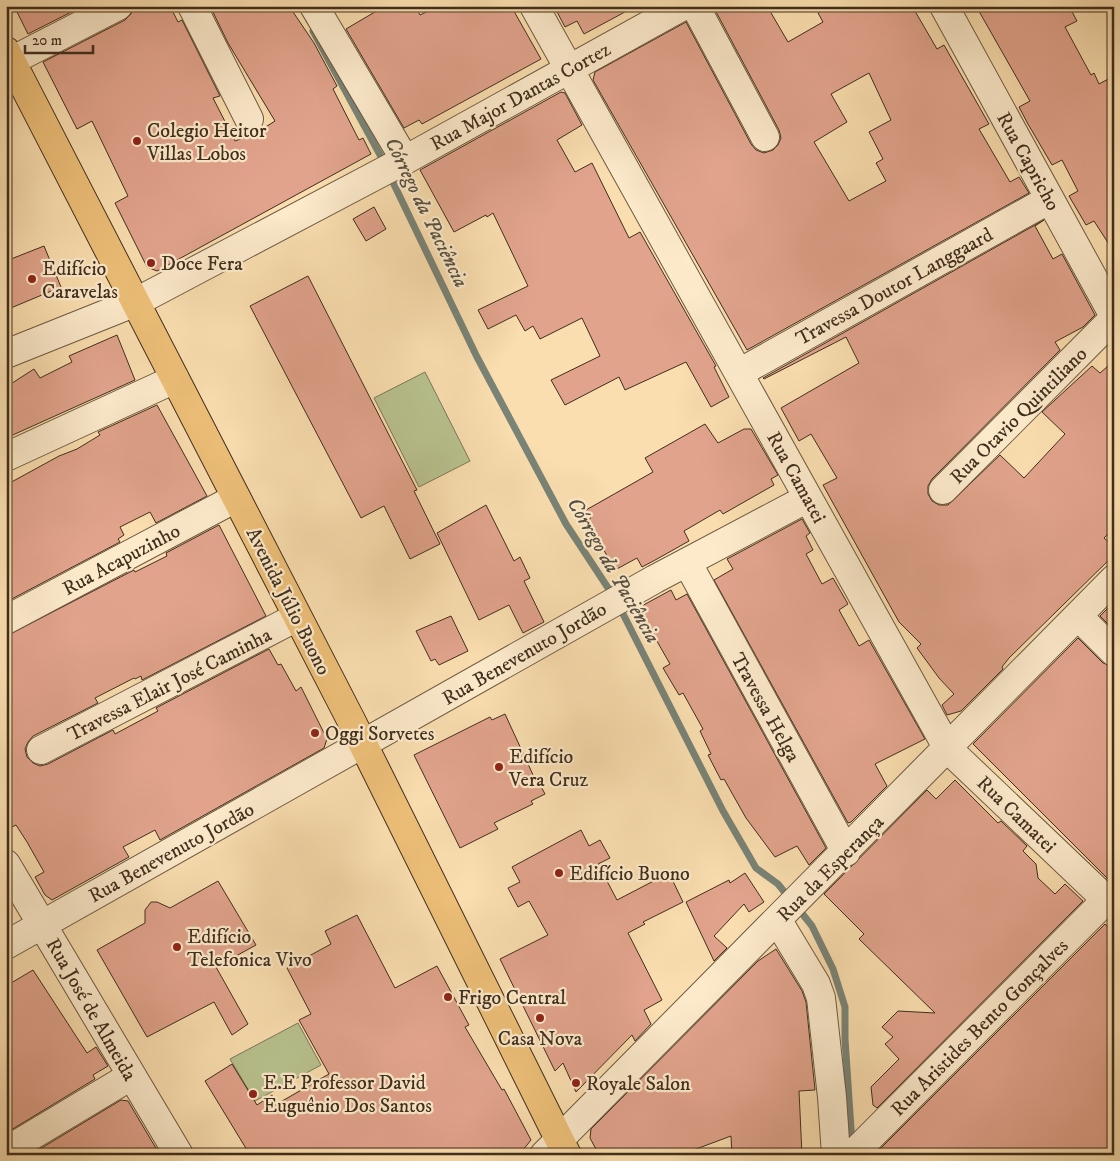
<svg xmlns="http://www.w3.org/2000/svg" width="1120" height="1161" font-family="'IM FELL DW Pica',serif">
	<style>
		.green { fill: #b8c28f; stroke: #7c7856 }
		.lines { fill: none; stroke-linecap: round; stroke-linejoin: round }
		.stream { stroke: #798376; stroke-width: 7 }
		.building { fill: #e1a38c; stroke: #402e1d; fill-rule: evenodd }
		.minor-casing { stroke: #6e5a42; stroke-width: 30 }
		.major-casing { stroke: #402e1d; stroke-width: 30 }
		.minor { stroke: #fceacb; stroke-width: 28 }
		.major { stroke: #edbf78; stroke-width: 28 }
		.poi-dot { fill: #8f2418; stroke: #fceacb; stroke-width: 2 }
		.labels { text-anchor: middle; stroke-width: 4.5; stroke-linejoin: round; paint-order: stroke }
		.street-label { font-size: 20px; fill: #402e1d; stroke: #fceacb }
		.poi-label { font-size: 20px; fill: #402e1d; stroke: #fceacb; text-anchor: start }
		.water-label { font-size: 21px; font-style: italic; fill: #585142; stroke: #fceacb }
	</style>
	<rect width="100%" height="100%" fill="#fadeaf"/>
	<filter id="stains"><feTurbulence type="fractalNoise" baseFrequency=".004" numOctaves="4"/><feColorMatrix values="0 0 0 0 .2 0 0 0 0 .09 0 0 0 0 .02 0 0 0 .5 -.17"/></filter>
	<radialGradient id="worn" r=".72"><stop offset=".6" stop-color="#630" stop-opacity="0"/><stop offset="1" stop-color="#630" stop-opacity=".3"/></radialGradient>
	<path class="green" d="M 425,372 L 470,461 L 419,487 L 374,398 Z
		M 298,1023 L 321,1065 L 255,1101 L 230,1059 Z"/>
	<g class="lines">
		<path class="stream" d="M 313,31 L 385,164
			M 389,174 L 477,357 L 566,524 L 614,597
			M 619,606 L 723,811 L 756,868 L 778,884 L 790,899
			M 797,907 L 812,926 L 833,969 L 845,1007 L 845,1039 L 852,1144"/>
	</g>
	<path class="building" d="M 14,6 L 83,6 L 28,34 Z
		M 134,6 L 170,6 L 178,22 L 182,20 L 220,96 L 213,98 L 235,141 L 256,133 L 275,121 L 228,43 L 210,6 L 289,6 L 314,43 L 337,86 L 333,89 L 359,140 L 363,138 L 371,154 L 157,271 L 147,267 L 115,203 L 128,196 L 92,121 L 77,129 L 43,62 L 125,20 L 131,14 Z
		M 385,6 L 415,6 L 420,15 L 439,6 L 511,6 L 541,59 L 422,124 L 419,120 L 404,128 L 346,29 Z
		M 554,6 L 636,6 L 584,34 L 577,21 L 565,27 Z
		M 713,6 L 767,6 L 788,42 L 823,22 L 818,13 L 830,6 L 912,6 L 937,49 L 944,45 L 989,124 L 979,129 L 1010,182 L 1019,177 L 1029,193 L 747,350 L 593,80 L 595,72 L 686,22 L 751,144 L 756,150 L 764,153 L 773,150 L 778,145 L 781,138 L 779,130 ZM 869,73 L 891,120 L 869,132 L 883,159 L 876,163 L 886,181 L 849,201 L 814,142 L 847,122 L 831,94 Z
		M 976,6 L 1069,6 L 1077,21 L 1065,27 L 1091,75 L 1094,73 L 1099,84 L 1114,76 L 1114,252 L 1094,221 L 1086,225 L 1069,196 L 1078,191 L 1062,160 L 1052,165 L 1028,124 L 1019,107 L 1030,101 Z
		M 561,92 L 565,93 L 582,125 L 557,140 L 575,172 L 592,163 L 629,238 L 640,232 L 716,366 L 714,367 L 729,397 L 711,407 L 686,362 L 625,390 L 619,377 L 565,405 L 551,380 L 600,356 L 582,318 L 540,339 L 533,326 L 525,331 L 516,315 L 488,329 L 478,310 L 528,286 L 493,213 L 487,217 L 486,215 L 454,232 L 420,170 Z
		M 374,207 L 386,229 L 366,241 L 353,219 Z
		M 1044,220 L 1035,226 L 1053,259 L 1062,254 L 1095,315 L 1083,327 L 1055,342 L 1060,350 L 932,479 L 928,486 L 928,494 L 932,501 L 939,505 L 948,505 L 1000,455 L 1024,478 L 1065,434 L 1042,412 L 1092,366 L 1100,373 L 1114,361 L 1114,528 L 1104,538 L 1114,547 L 1114,555 L 1009,658 L 1002,667 L 1003,669 L 961,711 L 947,715 L 942,705 L 954,694 L 939,678 L 917,648 L 921,644 L 899,622 L 823,485 L 837,478 L 811,434 L 799,441 L 781,408 L 859,363 L 846,337 L 764,379 L 763,378 Z
		M 44,246 L 61,287 L 6,310 L 6,261 Z
		M 308,276 L 417,490 L 414,491 L 440,544 L 410,559 L 384,506 L 361,518 L 250,306 Z
		M 117,335 L 135,380 L 6,438 L 6,387 L 34,369 L 40,378 L 72,362 L 69,356 Z
		M 157,405 L 207,496 L 156,523 L 150,512 L 120,527 L 124,535 L 118,539 L 120,542 L 6,602 L 6,485 L 59,456 L 77,449 L 100,435 L 98,432 Z
		M 705,424 L 718,443 L 744,429 L 751,429 L 778,475 L 771,479 L 774,485 L 723,514 L 720,510 L 684,531 L 689,541 L 657,559 L 642,567 L 637,558 L 615,570 L 587,520 L 591,518 L 586,510 L 653,472 L 645,458 Z
		M 486,505 L 514,561 L 520,557 L 530,578 L 524,581 L 544,622 L 523,633 L 509,605 L 479,620 L 437,533 Z
		M 802,519 L 810,533 L 806,536 L 813,550 L 806,554 L 822,584 L 833,578 L 848,604 L 839,610 L 859,646 L 869,640 L 925,739 L 875,764 L 887,786 L 851,822 L 848,823 L 714,580 L 733,569 L 727,559 Z
		M 219,525 L 266,616 L 142,680 L 141,676 L 135,679 L 134,678 L 95,698 L 98,703 L 33,736 L 28,742 L 25,749 L 27,757 L 33,763 L 40,766 L 48,764 L 113,730 L 115,734 L 158,711 L 156,708 L 269,649 L 278,665 L 281,664 L 296,691 L 301,687 L 327,739 L 324,748 L 160,840 L 155,830 L 123,847 L 129,857 L 52,900 L 45,895 L 35,877 L 44,872 L 27,842 L 16,825 L 6,830 L 6,636 L 134,570 L 135,572 L 167,556 L 166,553 Z
		M 671,590 L 676,600 L 687,594 L 826,848 L 809,865 L 797,846 L 775,857 L 746,818 L 724,779 L 721,780 L 708,755 L 711,754 L 700,731 L 703,729 L 683,693 L 679,695 L 663,668 L 670,664 L 638,608 Z
		M 1114,602 L 1114,630 L 1100,616 Z
		M 451,616 L 468,651 L 439,665 L 435,659 L 431,661 L 416,631 Z
		M 1078,638 L 1103,663 L 1114,667 L 1114,885 L 973,744 Z
		M 505,714 L 534,777 L 536,777 L 545,794 L 531,801 L 533,804 L 494,823 L 498,829 L 460,848 L 414,755 L 490,717 L 492,720 Z
		M 955,780 L 998,823 L 1001,821 L 1027,846 L 1023,851 L 1036,864 L 1038,878 L 1055,894 L 1065,884 L 1083,901 L 877,1108 L 873,1105 L 871,1087 L 899,1059 L 885,1044 L 893,1037 L 882,1027 L 898,1011 L 935,1013 L 859,939 L 864,934 L 824,894 L 927,790 L 936,799 Z
		M 581,830 L 589,846 L 600,840 L 610,858 L 598,864 L 617,900 L 669,873 L 683,902 L 643,922 L 645,924 L 628,933 L 662,1000 L 644,1010 L 651,1024 L 635,1041 L 632,1035 L 576,1092 L 563,1063 L 555,1071 L 500,959 L 548,935 L 529,901 L 518,907 L 508,888 L 520,882 L 512,867 Z
		M 745,873 L 764,902 L 749,912 L 744,904 L 714,936 L 727,948 L 714,961 L 686,902 L 729,880 L 730,883 Z
		M 218,881 L 256,945 L 216,967 L 248,1024 L 232,1035 L 214,1002 L 147,1037 L 97,950 L 145,923 L 145,910 L 151,902 L 157,902 L 170,908 Z
		M 357,915 L 395,988 L 437,966 L 469,1025 L 465,1027 L 502,1090 L 504,1089 L 531,1140 L 519,1155 L 250,1155 L 205,1081 L 232,1064 L 257,1105 L 272,1095 L 277,1104 L 329,1074 L 299,1020 L 311,1014 L 287,968 L 331,944 L 325,931 Z
		M 1105,924 L 1114,933 L 1114,1155 L 884,1155 L 879,1150 Z
		M 776,949 L 802,991 L 806,1002 L 815,1090 L 799,1091 L 802,1155 L 732,1155 L 731,1136 L 680,1155 L 599,1155 L 590,1138 L 591,1129 L 758,961 Z
		M 33,970 L 87,1053 L 96,1047 L 108,1066 L 93,1075 L 95,1079 L 6,1133 L 6,986 Z
		M 121,1100 L 128,1101 L 160,1155 L 30,1155 Z"/>
	<g class="lines">
		<defs>
			<path id="minor" d="M 192,6 L 249,119
				M 314,6 L 405,160
				M 534,6 L 948,749 L 1114,907
				M 695,6 L 765,137
				M 944,6 L 1114,316
				M 11,61 L 118,6
				M 6,354 L 136,302 L 405,160 L 683,6
				M 739,373 L 1050,199
				M 6,457 L 175,379
				M 943,490 L 1114,318
				M 687,562 L 846,852
				M 1078,616 L 1114,652
				M 6,620 L 236,498
				M 41,750 L 297,617
				M 6,864 L 179,1155
				M 778,921 L 816,984 L 821,998 L 832,1097 L 836,1155
				M 6,945 L 655,579 L 808,498
				M 6,1151 L 131,1076
				M 544,1155 L 1114,579
				M 852,1155 L 1106,900"/>
			<path id="major" d="M 6,51 L 352,722 L 567,1155"/>
		</defs>
		<use href="#minor" class="minor-casing"/>
		<use href="#major" class="major-casing"/>
		<use href="#minor" class="minor"/>
		<use href="#major" class="major"/>
	</g>
	<g class="poi-dot">
		<circle cx="137" cy="141" r="5"/>
		<circle cx="151" cy="263" r="5"/>
		<circle cx="32" cy="279" r="5"/>
		<circle cx="315" cy="733" r="5"/>
		<circle cx="499" cy="767" r="5"/>
		<circle cx="559" cy="873" r="5"/>
		<circle cx="177" cy="947" r="5"/>
		<circle cx="448" cy="997" r="5"/>
		<circle cx="540" cy="1018" r="5"/>
		<circle cx="576" cy="1083" r="5"/>
		<circle cx="253" cy="1094" r="5"/>
	</g>
	<g class="labels">
		<g class="street-label">
			<text transform="translate(520 96) rotate(-29)" y="7">Rua Major Dantas Cortez</text>
			<text transform="translate(1029 161) rotate(61)" y="7">Rua Capricho</text>
			<text transform="translate(894 286) rotate(-29)" y="7">Travessa Doutor Langgaard</text>
			<text transform="translate(1018 415) rotate(-45)" y="7">Rua Otavio Quintiliano</text>
			<text transform="translate(797 477) rotate(61)" y="7">Rua Camatei</text>
			<text transform="translate(121 559) rotate(-28)" y="7">Rua Acapuzinho</text>
			<text transform="translate(289 601) rotate(63)" y="7">Avenida Júlio Buono</text>
			<text transform="translate(524 653) rotate(-30)" y="7">Rua Benevenuto Jordão</text>
			<text transform="translate(169 684) rotate(-27)" y="7">Travessa Elair José Caminha</text>
			<text transform="translate(766 707) rotate(61)" y="7">Travessa Helga</text>
			<text transform="translate(1017 814) rotate(44)" y="7">Rua Camatei</text>
			<text transform="translate(171 852) rotate(-29)" y="7">Rua Benevenuto Jordão</text>
			<text transform="translate(830 868) rotate(-45)" y="7">Rua da Esperança</text>
			<text transform="translate(92 1009) rotate(60)" y="7">Rua José de Almeida</text>
			<text transform="translate(979 1027) rotate(-45)" y="7">Rua Aristides Bento Gonçalves</text>
		</g>
		<g class="poi-label">
			<text x="147" y="137">Colegio Heitor<tspan x="147" dy="23">Villas Lobos</tspan></text>
			<text x="161" y="270">Doce Fera</text>
			<text x="42" y="275">Edifício<tspan x="42" dy="23">Caravelas</tspan></text>
			<text x="325" y="740">Oggi Sorvetes</text>
			<text x="509" y="763">Edifício<tspan x="509" dy="23">Vera Cruz</tspan></text>
			<text x="569" y="880">Edifício Buono</text>
			<text x="187" y="943">Edifício<tspan x="187" dy="23">Telefonica Vivo</tspan></text>
			<text x="458" y="1004">Frigo Central</text>
			<text x="540" y="1045" text-anchor="middle">Casa Nova</text>
			<text x="263" y="1089">E.E Professor David<tspan x="263" dy="23">Euguênio Dos Santos</tspan></text>
			<text x="586" y="1090">Royale Salon</text>
		</g>
		<g class="water-label">
			<text transform="translate(427 212) rotate(64)" y="7">Córrego da Paciência</text>
			<text transform="translate(614 570) rotate(60)" y="7">Córrego da Paciência</text>
		</g>
	</g>
	<rect width="1120" height="1161" fill="none" stroke="#fadeaf" stroke-width="25"/>
	<rect x="8" y="8" width="1105" height="1146" fill="none" stroke="#402e1d" stroke-width="2.5"/>
	<rect x="12" y="12" width="1095" height="1136" fill="none" stroke="#402e1d"/>
	<path d="M25 45v8h68v-8" fill="none" stroke="#402e1d" stroke-width="2.5"/>
	<text x="32" y="45" font-size="15" fill="#402e1d" stroke="#fceacb" stroke-width="4" paint-order="stroke">20 m</text>
	<rect width="100%" height="100%" filter="url(#stains)"/>
	<rect width="100%" height="100%" fill="url(#worn)"/>
</svg>
